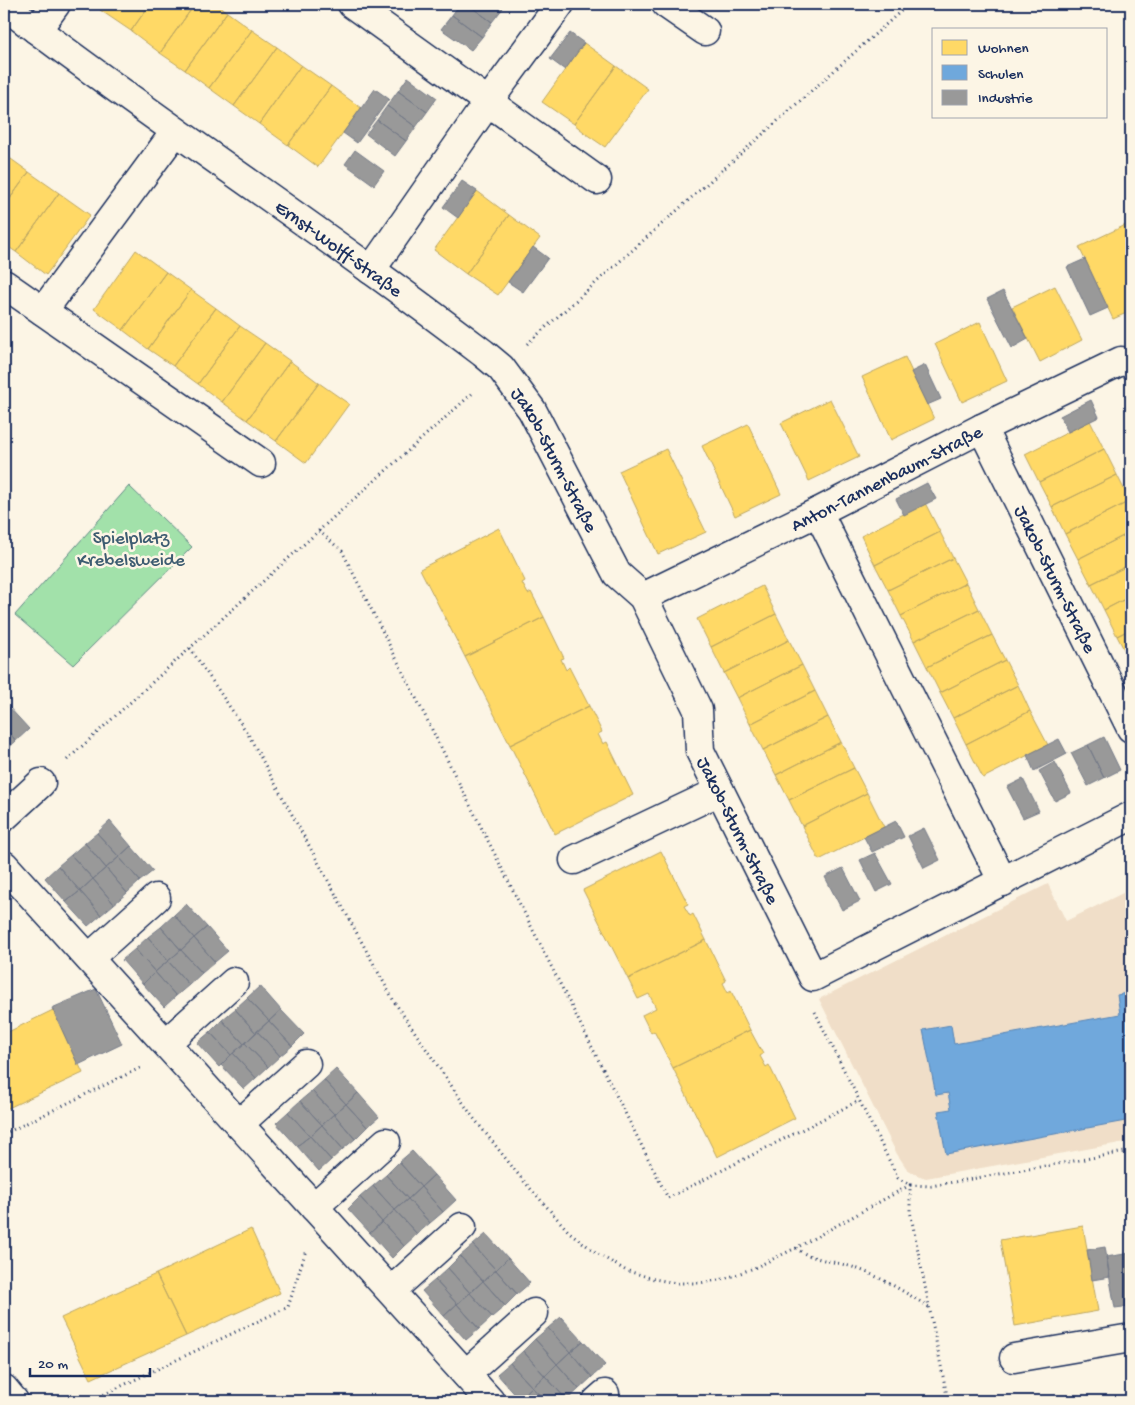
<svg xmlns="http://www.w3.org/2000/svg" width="1135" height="1405" font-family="'Gochi Hand',sans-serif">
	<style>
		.built { fill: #f0dec8 }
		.green { fill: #a2e1aa; stroke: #5e8884 }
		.homes { fill: #ffd966; stroke: #bba664 }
		.schools { fill: #6fa8dc; stroke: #5684b6 }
		.industry { fill: #999; stroke: #737987 }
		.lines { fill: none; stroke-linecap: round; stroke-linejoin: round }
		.minor-casing { stroke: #1b2f5e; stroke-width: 31 }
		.path { stroke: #1b2f5e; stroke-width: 3; stroke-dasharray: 1 4; stroke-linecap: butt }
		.minor { stroke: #fcf5e5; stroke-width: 28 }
		.labels { text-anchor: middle; stroke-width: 5; stroke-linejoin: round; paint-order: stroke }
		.street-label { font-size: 19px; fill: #1b2f5e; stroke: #fcf5e5 }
		.park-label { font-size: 19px; fill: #3d5c71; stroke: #fcf5e5 }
	</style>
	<rect width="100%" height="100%" fill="#fcf5e5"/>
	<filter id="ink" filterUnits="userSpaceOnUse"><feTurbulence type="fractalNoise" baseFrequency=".02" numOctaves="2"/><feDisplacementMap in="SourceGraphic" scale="10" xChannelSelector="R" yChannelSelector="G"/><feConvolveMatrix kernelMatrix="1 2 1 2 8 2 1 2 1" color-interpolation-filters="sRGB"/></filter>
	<g filter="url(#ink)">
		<path class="built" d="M 1048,884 L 1066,921 L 1131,889 L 1131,1141 L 926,1178 L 917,1175 L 907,1169 L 897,1154 L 819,999 Z"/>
		<path class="green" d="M 129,486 L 192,547 L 73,665 L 15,615 Z"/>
		<path class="homes" d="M 105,4 L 150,4 L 131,31 L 100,10 Z
			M 150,4 L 195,4 L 160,53 L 131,31 Z
			M 195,4 L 216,4 L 227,12 L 185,70 L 160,53 Z
			M 227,12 L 252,30 L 209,88 L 185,70 Z
			M 252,30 L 277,47 L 234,106 L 209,88 Z
			M 584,43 L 616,66 L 574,124 L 542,102 Z
			M 277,47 L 301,65 L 259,124 L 234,106 Z
			M 301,65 L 331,86 L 288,145 L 259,124 Z
			M 616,66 L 648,89 L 605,147 L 583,132 L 584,132 L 574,124 Z
			M 331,86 L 361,108 L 318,167 L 288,145 Z
			M 4,154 L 29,172 L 4,207 Z
			M 29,172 L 59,193 L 16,252 L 4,244 L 4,207 Z
			M 477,191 L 509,215 L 466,274 L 434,250 Z
			M 59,193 L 90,215 L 46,275 L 16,252 Z
			M 509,215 L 540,238 L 498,295 L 466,274 Z
			M 1128,224 L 1131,232 L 1131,311 L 1113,319 L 1079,247 Z
			M 136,250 L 166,272 L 123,330 L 94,309 Z
			M 166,272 L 191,290 L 148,349 L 123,330 Z
			M 1055,286 L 1082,340 L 1040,362 L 1012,307 Z
			M 191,290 L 216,308 L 173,366 L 148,349 Z
			M 216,308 L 240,326 L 198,384 L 173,366 Z
			M 980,322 L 1007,381 L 962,402 L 935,344 Z
			M 240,326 L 265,343 L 222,402 L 198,384 Z
			M 265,343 L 290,361 L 247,420 L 222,402 Z
			M 905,357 L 934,419 L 891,440 L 862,377 Z
			M 290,361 L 319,383 L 276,441 L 247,420 Z
			M 319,383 L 349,404 L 306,463 L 276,441 Z
			M 830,399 L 859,457 L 809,481 L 781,423 Z
			M 1090,421 L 1104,449 L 1039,482 L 1025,454 Z
			M 748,424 L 781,494 L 735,516 L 702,446 Z
			M 666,449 L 706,532 L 658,554 L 619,471 Z
			M 1104,449 L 1117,475 L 1052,507 L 1039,482 Z
			M 1117,475 L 1130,501 L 1065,534 L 1052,507 Z
			M 1130,501 L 1131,503 L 1131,532 L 1078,559 L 1065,534 Z
			M 925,503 L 940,532 L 875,565 L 861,536 Z
			M 499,528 L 525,581 L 522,583 L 528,594 L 531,592 L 544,617 L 465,657 L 420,569 Z
			M 940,532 L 953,558 L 888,590 L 875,565 Z
			M 1131,532 L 1131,564 L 1091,584 L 1078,559 Z
			M 953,558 L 966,583 L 901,616 L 888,590 Z
			M 1131,564 L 1131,596 L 1104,610 L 1091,584 Z
			M 966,583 L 979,609 L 914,641 L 901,616 Z
			M 762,586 L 776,614 L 711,647 L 697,619 Z
			M 1131,596 L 1131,629 L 1117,636 L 1104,610 Z
			M 979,609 L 992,635 L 927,667 L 914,641 Z
			M 776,614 L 789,640 L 724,673 L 711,647 Z
			M 544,617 L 564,658 L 561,659 L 566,670 L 569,667 L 589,706 L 510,745 L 465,657 Z
			M 1131,629 L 1131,661 L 1130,661 L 1117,636 Z
			M 992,635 L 1005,660 L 940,693 L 927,667 Z
			M 789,640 L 802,665 L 737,698 L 724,673 Z
			M 1005,660 L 1018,685 L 953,718 L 940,693 Z
			M 802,665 L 815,691 L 750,724 L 737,698 Z
			M 1018,685 L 1030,711 L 966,744 L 953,718 Z
			M 815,691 L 828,717 L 763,750 L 750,724 Z
			M 589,706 L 602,732 L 598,734 L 603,744 L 607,742 L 633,795 L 555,834 L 510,745 Z
			M 1030,711 L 1048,745 L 983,778 L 966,744 Z
			M 828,717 L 841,742 L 776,775 L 763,750 Z
			M 841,742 L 854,768 L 789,800 L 776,775 Z
			M 854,768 L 867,793 L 802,826 L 789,800 Z
			M 867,793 L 884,827 L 819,860 L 802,826 Z
			M 661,851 L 688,904 L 684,906 L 690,916 L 693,914 L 706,940 L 628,979 L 583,890 Z
			M 706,940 L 726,981 L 723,983 L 728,993 L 731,991 L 750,1030 L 673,1068 L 654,1031 L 651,1033 L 642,1015 L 656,1008 L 649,994 L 638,999 L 628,979 Z
			M 53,1010 L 83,1073 L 4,1110 L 4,1034 Z
			M 750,1030 L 763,1054 L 760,1056 L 766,1067 L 769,1065 L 795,1118 L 717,1157 L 673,1068 Z
			M 1083,1226 L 1098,1311 L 1015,1326 L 1000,1240 Z
			M 251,1229 L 280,1293 L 186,1336 L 156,1274 Z
			M 156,1274 L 186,1336 L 91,1379 L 61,1318 Z"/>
		<path class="schools" d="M 1131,992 L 1131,1120 L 946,1154 L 938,1111 L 951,1109 L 948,1093 L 936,1095 L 923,1030 L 951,1025 L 954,1044 L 1120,1014 L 1117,995 Z"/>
		<path class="industry" d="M 404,4 L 415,4 L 411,9 Z
			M 460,4 L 467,4 L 492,22 L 482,37 L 452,15 Z
			M 467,4 L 497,4 L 503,8 L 492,22 Z
			M 452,15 L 482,37 L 471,50 L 441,29 Z
			M 570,33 L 584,43 L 565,70 L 550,59 Z
			M 408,77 L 437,98 L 427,112 L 398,91 Z
			M 375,89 L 389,99 L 357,143 L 343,133 Z
			M 398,91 L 427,112 L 416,127 L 387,106 Z
			M 387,106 L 416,127 L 406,141 L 377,120 Z
			M 377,120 L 406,141 L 395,156 L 366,134 Z
			M 355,150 L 384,171 L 374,185 L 345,164 Z
			M 462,181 L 477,191 L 458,218 L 443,207 Z
			M 533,247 L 548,258 L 523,292 L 508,282 Z
			M 1085,259 L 1108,308 L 1090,316 L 1067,267 Z
			M 1003,291 L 1028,339 L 1012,348 L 987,299 Z
			M 925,365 L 941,399 L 927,405 L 911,372 Z
			M 1091,400 L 1099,417 L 1068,432 L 1060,416 Z
			M 927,483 L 936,499 L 904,515 L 896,499 Z
			M 7,705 L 29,729 L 16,741 L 4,726 L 4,707 Z
			M 4,726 L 16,741 L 4,752 Z
			M 1104,737 L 1120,770 L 1104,778 L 1088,745 Z
			M 1059,739 L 1067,754 L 1034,771 L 1027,755 Z
			M 1088,745 L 1104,778 L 1088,786 L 1071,753 Z
			M 1055,762 L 1071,793 L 1055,801 L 1039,771 Z
			M 1023,779 L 1039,811 L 1023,818 L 1007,787 Z
			M 110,821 L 131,846 L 119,857 L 97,833 Z
			M 896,821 L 904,837 L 872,852 L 864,837 Z
			M 924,828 L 940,860 L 924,868 L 908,836 Z
			M 97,833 L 119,857 L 106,868 L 85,843 Z
			M 85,843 L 106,868 L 93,879 L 71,855 Z
			M 131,846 L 153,871 L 140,881 L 119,857 Z
			M 875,853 L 892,884 L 876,892 L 860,860 Z
			M 71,855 L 93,879 L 80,891 L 58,866 Z
			M 119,857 L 140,881 L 127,893 L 106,868 Z
			M 58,866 L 80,891 L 66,902 L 45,878 Z
			M 106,868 L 127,893 L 114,904 L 93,879 Z
			M 843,868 L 860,901 L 842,910 L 825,877 Z
			M 93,879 L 114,904 L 101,915 L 80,891 Z
			M 80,891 L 101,915 L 88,926 L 66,902 Z
			M 186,904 L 207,927 L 194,938 L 174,915 Z
			M 174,915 L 194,938 L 181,950 L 161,927 Z
			M 161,927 L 181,950 L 168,961 L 148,937 Z
			M 207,927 L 228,951 L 215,962 L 194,938 Z
			M 148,937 L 168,961 L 155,972 L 135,949 Z
			M 194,938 L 215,962 L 202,973 L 181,950 Z
			M 135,949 L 155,972 L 143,984 L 122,960 Z
			M 181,950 L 202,973 L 189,985 L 168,961 Z
			M 168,961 L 189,985 L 176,996 L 155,972 Z
			M 155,972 L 176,996 L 164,1007 L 143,984 Z
			M 260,986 L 281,1010 L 269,1021 L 247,998 Z
			M 96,989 L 122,1044 L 78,1065 L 52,1008 Z
			M 247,998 L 269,1021 L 256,1033 L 235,1009 Z
			M 235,1009 L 256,1033 L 244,1044 L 222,1020 Z
			M 281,1010 L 304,1034 L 292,1046 L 269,1021 Z
			M 222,1020 L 244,1044 L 231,1055 L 210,1032 Z
			M 269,1021 L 292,1046 L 280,1056 L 257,1031 Z
			M 257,1031 L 280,1056 L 268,1067 L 245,1043 Z
			M 210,1032 L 231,1055 L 219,1067 L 197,1043 Z
			M 245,1043 L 268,1067 L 256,1078 L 233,1053 Z
			M 233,1053 L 256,1078 L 244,1089 L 221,1065 Z
			M 336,1069 L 358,1093 L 346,1104 L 324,1080 Z
			M 324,1080 L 346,1104 L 334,1114 L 312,1091 Z
			M 312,1091 L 334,1114 L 322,1125 L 300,1101 Z
			M 358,1093 L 379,1117 L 367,1127 L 346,1104 Z
			M 300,1101 L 322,1125 L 310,1136 L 288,1112 Z
			M 346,1104 L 367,1127 L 355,1139 L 334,1114 Z
			M 288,1112 L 310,1136 L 297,1146 L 276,1123 Z
			M 334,1114 L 355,1139 L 343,1149 L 322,1125 Z
			M 322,1125 L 343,1149 L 331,1160 L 310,1136 Z
			M 310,1136 L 331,1160 L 319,1171 L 297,1146 Z
			M 412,1151 L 434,1175 L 421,1187 L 399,1162 Z
			M 399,1162 L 421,1187 L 408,1199 L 386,1175 Z
			M 386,1175 L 408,1199 L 395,1210 L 373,1186 Z
			M 434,1175 L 456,1200 L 443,1212 L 421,1187 Z
			M 373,1186 L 395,1210 L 382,1222 L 360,1197 Z
			M 421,1187 L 443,1212 L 430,1223 L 408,1199 Z
			M 360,1197 L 382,1222 L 370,1233 L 348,1209 Z
			M 408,1199 L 430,1223 L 417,1234 L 395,1210 Z
			M 395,1210 L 417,1234 L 404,1246 L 382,1222 Z
			M 382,1222 L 404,1246 L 392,1258 L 370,1233 Z
			M 486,1234 L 508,1258 L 496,1270 L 473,1245 Z
			M 473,1245 L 496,1270 L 483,1281 L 460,1256 Z
			M 1105,1247 L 1110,1277 L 1092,1280 L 1087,1250 Z
			M 1131,1253 L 1131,1306 L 1115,1308 L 1106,1257 Z
			M 460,1256 L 483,1281 L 470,1293 L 448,1268 Z
			M 508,1258 L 530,1283 L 517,1294 L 496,1270 Z
			M 448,1268 L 470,1293 L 457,1304 L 435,1280 Z
			M 496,1270 L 517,1294 L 505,1306 L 483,1281 Z
			M 435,1280 L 457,1304 L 444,1316 L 422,1291 Z
			M 483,1281 L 505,1306 L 492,1317 L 470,1293 Z
			M 470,1293 L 492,1317 L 479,1329 L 457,1304 Z
			M 457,1304 L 479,1329 L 466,1340 L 444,1316 Z
			M 561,1317 L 583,1341 L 570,1352 L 548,1328 Z
			M 548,1328 L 570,1352 L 557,1364 L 535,1339 Z
			M 535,1339 L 557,1364 L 545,1376 L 523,1351 Z
			M 583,1341 L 605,1365 L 592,1377 L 570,1352 Z
			M 523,1351 L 545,1376 L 532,1387 L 510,1363 Z
			M 570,1352 L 592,1377 L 579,1389 L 557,1364 Z
			M 510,1363 L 532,1387 L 519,1399 L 497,1374 Z
			M 557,1364 L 579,1389 L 567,1400 L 545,1376 Z
			M 545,1376 L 567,1400 L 566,1401 L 545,1401 L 532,1387 Z
			M 532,1387 L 545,1401 L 521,1401 L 519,1399 Z"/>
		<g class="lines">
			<defs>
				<g id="minor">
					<path d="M 352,4 L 597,180"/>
					<path d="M 666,4 L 705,31"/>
					<path id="s1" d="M 4,5 C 123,97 249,181 371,270 C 409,297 446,325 483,353 L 501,368 L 532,410 L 617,574 L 643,597 L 698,710 L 700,751 L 813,977 L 1131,816"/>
					<path d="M 37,30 L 56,4"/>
					<path d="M 371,270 L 488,102 L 560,4"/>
					<path d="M 4,284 L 261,463"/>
					<path d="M 43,311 L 175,132"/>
					<path id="s2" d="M 982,428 L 1131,728"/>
					<path d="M 818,512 L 1003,882"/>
					<path id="s3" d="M 643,597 L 818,512 L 982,428 L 1121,361 L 1131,363"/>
					<path d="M 4,817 L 41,783"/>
					<path d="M 574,860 L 720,791"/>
					<path d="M 4,865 L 490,1401"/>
					<path d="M 89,958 L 156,898"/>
					<path d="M 166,1043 L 234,982"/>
					<path d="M 239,1124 L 306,1064"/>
					<path d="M 314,1207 L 386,1142"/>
					<path d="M 391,1291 L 462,1227"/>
					<path d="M 1014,1358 L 1131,1338"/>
					<path d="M 466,1374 L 534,1313"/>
					<path d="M 4,1389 L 14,1401"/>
					<path d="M 597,1401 L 605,1394"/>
				</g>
			</defs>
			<use href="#minor" class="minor-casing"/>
			<path class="path" d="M 527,344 L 909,4
				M 319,531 L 342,551 L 668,1198 L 858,1101
				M 190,648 L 248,734 L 395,1003 L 472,1116 L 522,1179 L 569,1232 L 598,1254 L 625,1270 L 654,1279 L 676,1283 L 700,1283 L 724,1279 L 754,1268 L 796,1248 L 910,1185 L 910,1211 L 948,1401
				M 67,760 L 335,516 L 474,392
				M 815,1012 L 898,1178 L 910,1185 L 931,1186 L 1131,1151
				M 4,1134 L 140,1068
				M 796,1248 C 812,1261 838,1261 858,1269 C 883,1278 906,1293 929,1307
				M 90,1401 L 288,1307 L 306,1250"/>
			<use href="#minor" class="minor"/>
		</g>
	</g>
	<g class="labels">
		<g class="street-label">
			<text dy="7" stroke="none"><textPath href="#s1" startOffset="414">Ernst-Wolff-Straße</textPath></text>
			<text dy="7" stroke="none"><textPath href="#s1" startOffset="722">Jakob-Sturm-Straße</textPath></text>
			<text dy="7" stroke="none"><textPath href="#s3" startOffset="271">Anton-Tannenbaum-Straße</textPath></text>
			<text dy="7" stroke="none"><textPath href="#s2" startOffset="168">Jakob-Sturm-Straße</textPath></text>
			<text dy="7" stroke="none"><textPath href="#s1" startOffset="1142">Jakob-Sturm-Straße</textPath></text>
		</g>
		<g class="park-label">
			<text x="131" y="543">Spielplatz<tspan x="131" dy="22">Krebelsweide</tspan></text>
		</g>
	</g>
	<rect width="1135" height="1405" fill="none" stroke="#fcf5e5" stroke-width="20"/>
	<rect x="10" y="10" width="1115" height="1385" fill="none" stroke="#1b2f5e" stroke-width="2" filter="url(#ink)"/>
	<rect x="932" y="28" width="175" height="90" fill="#fcf5e5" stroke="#a2a6af"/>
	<rect x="942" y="40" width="25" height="15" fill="#ffd966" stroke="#a2a6af"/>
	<text x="978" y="52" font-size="15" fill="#1b2f5e">Wohnen</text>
	<rect x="942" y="65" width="25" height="15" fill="#6fa8dc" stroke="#a2a6af"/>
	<text x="978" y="78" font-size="15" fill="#1b2f5e">Schulen</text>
	<rect x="942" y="90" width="25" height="15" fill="#999999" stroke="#a2a6af"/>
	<text x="978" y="102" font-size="15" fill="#1b2f5e">Industrie</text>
	<path d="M30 1368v8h120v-8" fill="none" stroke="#1b2f5e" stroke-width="2.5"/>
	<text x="38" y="1368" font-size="15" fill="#1b2f5e" stroke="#fcf5e5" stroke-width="4" paint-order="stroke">20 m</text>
</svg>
